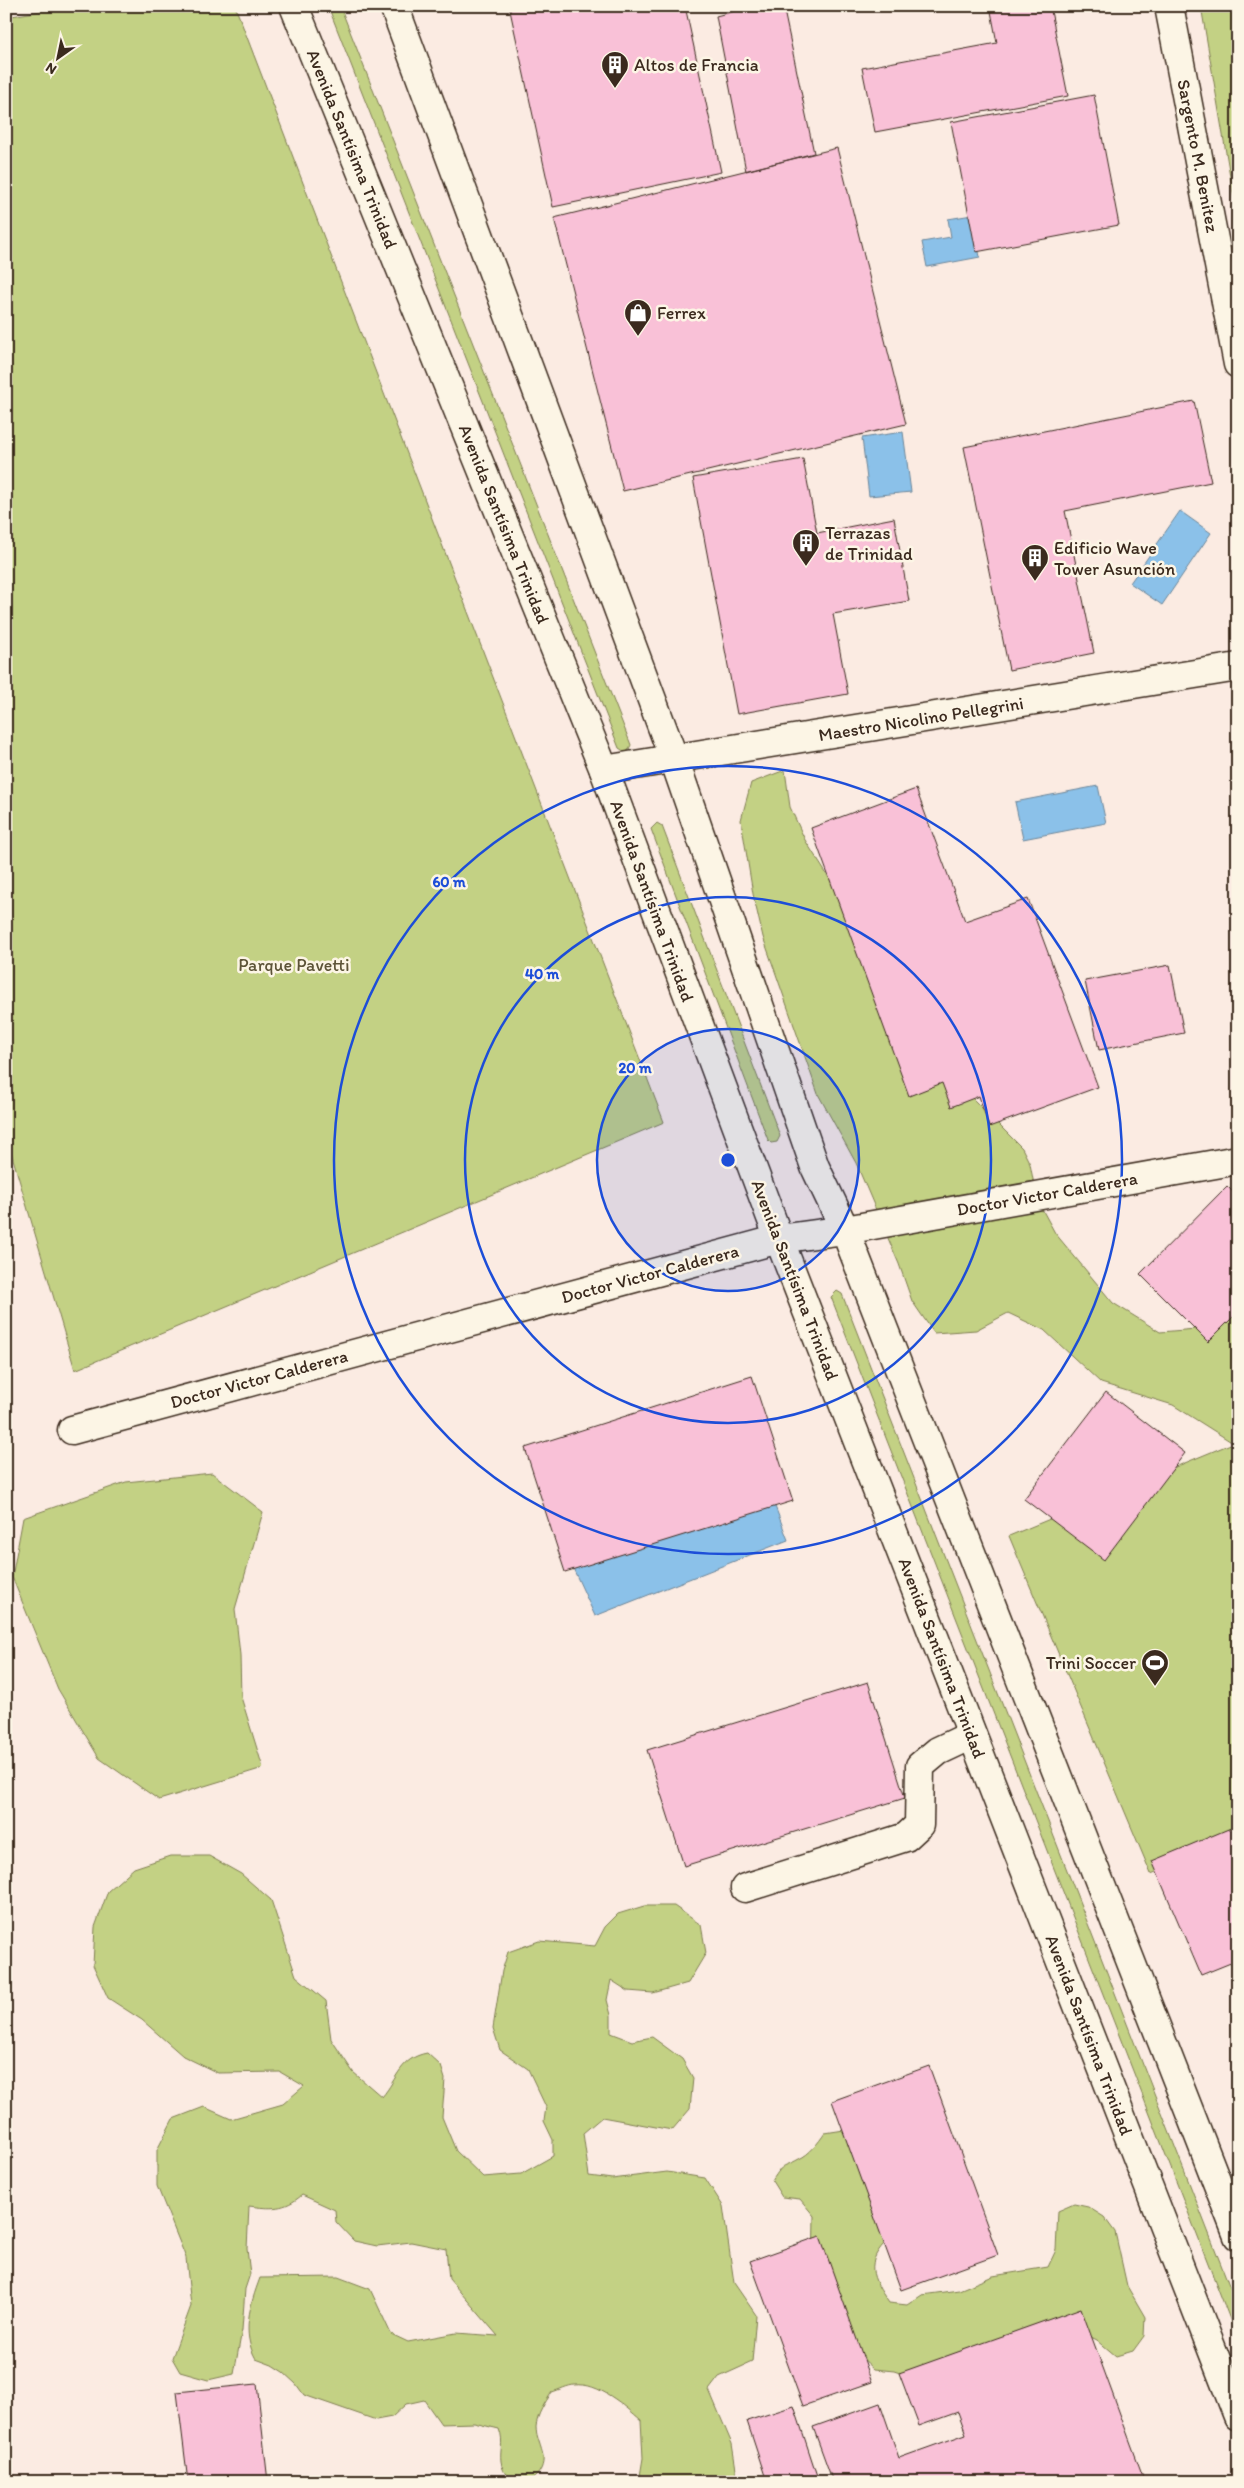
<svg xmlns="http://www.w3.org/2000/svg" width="1244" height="2488" font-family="Itim,sans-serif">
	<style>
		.green { fill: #c3d184; stroke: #7f7e51 }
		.water { fill: #8bc1e9; stroke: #6b8598 }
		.building { fill: #f9c1d7; stroke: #3b2a1e }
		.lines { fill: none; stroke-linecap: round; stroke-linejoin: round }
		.minor-casing { stroke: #3b2a1e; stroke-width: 31 }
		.primary-casing { stroke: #3b2a1e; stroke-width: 31 }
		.minor { stroke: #fcf5e5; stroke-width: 28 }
		.primary { stroke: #fcf5e5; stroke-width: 28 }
		.ring { fill: none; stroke: #1d4ed8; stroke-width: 2.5 }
		.labels { text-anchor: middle; stroke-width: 5; stroke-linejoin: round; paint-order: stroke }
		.poi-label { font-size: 18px; fill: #3b2a1e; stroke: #fcf5e5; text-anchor: start }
		.street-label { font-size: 18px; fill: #3b2a1e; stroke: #fcf5e5 }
		.park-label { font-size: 18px; fill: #5d5438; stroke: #fcf5e5 }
		.centre { fill: #1d4ed8; stroke: #fcf5e5; stroke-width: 2.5 }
		.ring-label { font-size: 15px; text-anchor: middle; font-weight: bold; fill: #1d4ed8; stroke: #fcf5e5; stroke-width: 5; stroke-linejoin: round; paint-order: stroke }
	</style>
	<rect width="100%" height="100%" fill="#fbebe2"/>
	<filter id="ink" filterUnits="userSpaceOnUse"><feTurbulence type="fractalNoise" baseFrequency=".02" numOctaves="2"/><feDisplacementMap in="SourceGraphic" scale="10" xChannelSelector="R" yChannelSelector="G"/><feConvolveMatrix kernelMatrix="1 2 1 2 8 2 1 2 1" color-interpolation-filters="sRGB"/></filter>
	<g filter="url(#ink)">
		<path class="green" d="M 69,6 L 235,6 L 664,1122 L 75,1370 L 6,1135 L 6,17 Z
			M 328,6 L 340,6 L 631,745 L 628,751 L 625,752 L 619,748 Z
			M 1201,6 L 1238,6 L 1238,223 Z
			M 785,770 L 790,807 L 805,840 L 855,919 L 872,961 L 973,1099 L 1022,1148 L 1030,1164 L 1037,1200 L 1055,1233 L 1113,1303 L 1160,1332 L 1196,1329 L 1238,1281 L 1238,1839 L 1151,1874 L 1009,1536 L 1233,1443 L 1173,1405 L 1101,1383 L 1044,1330 L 1008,1313 L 976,1330 L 934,1333 L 912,1301 L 899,1264 L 856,1163 L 818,1094 L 763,937 L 753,894 L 741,820 L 751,783 Z
			M 657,823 L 662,826 L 780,1136 L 777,1142 L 771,1143 L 768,1140 L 651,829 Z
			M 837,1291 L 842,1294 L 1238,2308 L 1238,2340 L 831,1297 Z
			M 212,1473 L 263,1512 L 235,1609 L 240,1655 L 241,1697 L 263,1768 L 159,1800 L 99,1758 L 58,1689 L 12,1577 L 23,1518 L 126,1482 Z
			M 170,1856 L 209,1856 L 241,1874 L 271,1900 L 296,1976 L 326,2001 L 331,2039 L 353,2072 L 382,2097 C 398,2078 400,2058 427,2053 L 441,2066 L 445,2079 L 442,2117 L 456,2151 L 483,2177 L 521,2174 L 553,2156 L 553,2140 L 544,2121 L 546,2107 L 528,2069 L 500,2050 L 493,2028 L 502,1971 L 508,1952 L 539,1941 L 595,1946 L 605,1927 L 618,1914 L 644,1906 L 674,1906 L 701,1925 L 706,1953 L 688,1983 L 653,1993 L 628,1991 L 611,1980 L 607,2000 L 611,2015 L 611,2033 L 632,2041 L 652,2037 L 682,2059 L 693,2078 L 690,2109 L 672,2130 L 602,2117 L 583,2133 L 589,2176 L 612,2179 L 667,2172 L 705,2178 L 723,2206 L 734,2283 L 756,2315 L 752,2362 L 719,2377 L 709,2390 L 732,2444 L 738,2482 L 639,2482 L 643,2458 L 641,2420 C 625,2406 598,2382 575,2385 C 568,2385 559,2390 552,2392 C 545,2403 537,2414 536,2427 C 536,2437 542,2447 543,2457 C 545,2472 529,2488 514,2480 C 507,2477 504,2473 502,2466 C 498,2452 505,2444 499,2429 L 474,2423 L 441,2424 L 424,2400 L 406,2404 L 392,2417 L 376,2420 L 304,2395 L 296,2384 L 283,2372 L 272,2365 L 256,2359 C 241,2333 250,2305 260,2278 L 338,2277 L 370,2289 L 391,2334 L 408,2342 L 456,2333 L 498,2336 L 449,2279 L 446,2249 L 411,2242 L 377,2246 L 354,2241 L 336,2222 L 335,2210 L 302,2195 C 285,2210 271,2209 249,2206 L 247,2249 L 250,2274 L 245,2289 L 242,2330 L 234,2374 L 208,2380 L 180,2372 L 172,2358 L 191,2306 L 186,2258 L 157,2186 L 157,2150 L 173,2119 L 204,2107 L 231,2119 L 283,2104 L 304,2086 L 280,2072 L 218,2073 L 183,2056 L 142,2020 L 108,1998 L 93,1965 L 95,1927 L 108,1891 L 134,1868 Z
			M 844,2130 L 889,2239 C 864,2262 871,2277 889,2303 L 907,2305 L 922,2295 L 959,2290 L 993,2276 L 1048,2267 L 1056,2250 L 1058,2211 L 1074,2204 L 1088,2207 L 1104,2217 L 1115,2232 L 1127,2286 L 1145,2317 L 1144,2336 L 1133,2351 L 1116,2356 L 1097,2340 L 1069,2326 L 930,2383 L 894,2371 L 874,2369 L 847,2344 L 813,2274 L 814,2216 L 800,2199 L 782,2197 L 772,2181 C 785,2161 781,2169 799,2159 C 810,2154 818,2143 825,2133 Z"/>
		<path class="water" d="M 972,215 L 980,257 L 927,267 L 922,242 L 951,237 L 948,219 Z
			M 903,432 L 911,492 L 869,496 L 862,438 Z
			M 1180,511 L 1211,533 L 1162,605 L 1130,583 Z
			M 1098,786 L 1106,823 L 1023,839 L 1015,802 Z
			M 769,1491 L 788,1540 L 595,1616 L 572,1566 Z"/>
		<path class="building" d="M 509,6 L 685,6 L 721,172 L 553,207 Z
			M 754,6 L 783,6 L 814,153 L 746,171 L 716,16 Z
			M 990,6 L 1050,6 L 1068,96 L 875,132 L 862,68 L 997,43 Z
			M 1094,95 L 1119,225 L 976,252 L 951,122 Z
			M 837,148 L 906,424 L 623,491 L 554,218 Z
			M 1194,401 L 1211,482 L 1065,511 L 1094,653 L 1009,670 L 964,447 Z
			M 803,459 L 817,533 L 894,518 L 909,601 L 833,614 L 848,694 L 737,714 L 693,478 Z
			M 916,789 L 965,921 L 1028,899 L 1098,1087 L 989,1127 L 979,1096 L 951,1107 L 942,1083 L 909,1096 L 811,828 Z
			M 1170,965 L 1184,1033 L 1099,1050 L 1085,981 Z
			M 1227,1186 L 1238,1197 L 1238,1312 L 1208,1342 L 1140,1274 Z
			M 752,1376 L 793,1501 L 565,1572 L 525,1448 Z
			M 1106,1392 L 1185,1453 L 1104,1560 L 1024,1499 Z
			M 868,1682 L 905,1798 L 684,1866 L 647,1750 Z
			M 1238,1825 L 1238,1960 L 1201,1975 L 1152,1861 Z
			M 1238,2015 L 1238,2032 L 1232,2017 Z
			M 929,2066 L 998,2255 L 901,2290 L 832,2101 Z
			M 820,2236 L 872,2382 L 803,2406 L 750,2261 Z
			M 1081,2308 L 1145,2482 L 1041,2482 L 1040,2477 L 1026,2482 L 833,2482 L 813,2427 L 880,2403 L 899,2458 L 966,2434 L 958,2412 L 919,2426 L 899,2373 Z
			M 257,2384 L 268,2482 L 188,2482 L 177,2392 Z
			M 794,2406 L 819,2482 L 767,2482 L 747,2421 Z"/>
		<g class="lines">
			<defs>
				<path id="minor" d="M 1169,6 L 1238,364
					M 604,770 L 1238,667
					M 72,1430 L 779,1239 L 845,1230 L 1238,1160
					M 745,1888 L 906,1837 L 919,1825 L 920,1766 L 938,1751 L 972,1735"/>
				<path id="primary" d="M 294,6 L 604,770 L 779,1239 L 1238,2416
					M 394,6 L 674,759 L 815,1167 L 845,1230 L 1238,2236"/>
			</defs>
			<use href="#minor" class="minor-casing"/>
			<use href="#primary" class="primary-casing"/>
			<use href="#minor" class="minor"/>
			<use href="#primary" class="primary"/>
		</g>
	</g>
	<circle cx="728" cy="1160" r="131" fill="#1d4ed8" fill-opacity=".12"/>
	<g class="ring">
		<circle cx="728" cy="1160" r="131"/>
		<circle cx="728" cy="1160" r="263"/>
		<circle cx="728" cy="1160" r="394"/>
	</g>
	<defs>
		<symbol id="building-pin" viewBox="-11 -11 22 30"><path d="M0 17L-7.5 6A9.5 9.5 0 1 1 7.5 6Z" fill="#3b2a1e" stroke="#fcf5e5"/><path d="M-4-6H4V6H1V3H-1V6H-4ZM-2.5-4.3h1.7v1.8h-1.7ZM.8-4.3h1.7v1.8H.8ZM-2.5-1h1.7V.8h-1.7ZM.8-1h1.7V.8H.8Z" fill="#fff"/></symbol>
		<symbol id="shop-pin" viewBox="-11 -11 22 30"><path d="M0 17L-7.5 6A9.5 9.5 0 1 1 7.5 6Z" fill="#3b2a1e" stroke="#fcf5e5"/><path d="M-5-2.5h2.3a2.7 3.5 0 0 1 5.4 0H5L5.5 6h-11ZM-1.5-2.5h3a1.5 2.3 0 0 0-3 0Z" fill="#fff"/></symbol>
		<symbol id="stadium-pin" viewBox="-11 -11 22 30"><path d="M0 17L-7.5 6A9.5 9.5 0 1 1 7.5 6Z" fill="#3b2a1e" stroke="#fcf5e5"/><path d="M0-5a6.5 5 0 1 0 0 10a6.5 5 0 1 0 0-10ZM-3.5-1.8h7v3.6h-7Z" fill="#fff"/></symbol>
	</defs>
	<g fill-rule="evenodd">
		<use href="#building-pin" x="599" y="49" width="32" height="43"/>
		<use href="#shop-pin" x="622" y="297" width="32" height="43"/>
		<use href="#building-pin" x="790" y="527" width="32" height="43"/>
		<use href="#building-pin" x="1019" y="542" width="32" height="43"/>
		<use href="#stadium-pin" x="1139" y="1647" width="32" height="43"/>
	</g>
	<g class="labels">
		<g class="poi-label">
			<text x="634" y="71">Altos de Francia</text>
			<text x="657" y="319">Ferrex</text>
			<text x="825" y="539">Terrazas<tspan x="825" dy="21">de Trinidad</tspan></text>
			<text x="1054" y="554">Edificio Wave<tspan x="1054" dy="21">Tower Asunción</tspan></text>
			<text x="1136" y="1669" text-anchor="end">Trini Soccer</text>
		</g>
		<g class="street-label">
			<text transform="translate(352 149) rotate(68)" y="6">Avenida Santísima Trinidad</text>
			<text transform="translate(1198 156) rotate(79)" y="6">Sargento M. Benitez</text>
			<text transform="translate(504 524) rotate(68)" y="6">Avenida Santísima Trinidad</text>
			<text transform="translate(921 719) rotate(-9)" y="6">Maestro Nicolino Pellegrini</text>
			<text transform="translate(652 901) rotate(70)" y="6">Avenida Santísima Trinidad</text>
			<text transform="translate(1047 1194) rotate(-10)" y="6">Doctor Victor Calderera</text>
			<text transform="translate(650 1274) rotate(-15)" y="6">Doctor Victor Calderera</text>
			<text transform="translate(795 1280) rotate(69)" y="6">Avenida Santísima Trinidad</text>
			<text transform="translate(259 1379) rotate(-15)" y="6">Doctor Victor Calderera</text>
			<text transform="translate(942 1658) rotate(69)" y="6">Avenida Santísima Trinidad</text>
			<text transform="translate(1089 2035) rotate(69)" y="6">Avenida Santísima Trinidad</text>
		</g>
		<g class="park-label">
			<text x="294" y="971">Parque Pavetti</text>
		</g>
	</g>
	<circle cx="728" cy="1160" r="8" class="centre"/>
	<g class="ring-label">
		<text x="449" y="887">60 m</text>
		<text x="542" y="979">40 m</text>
		<text x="635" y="1073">20 m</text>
	</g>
	<rect width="1244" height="2488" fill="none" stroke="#fcf5e5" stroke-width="25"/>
	<rect x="12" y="12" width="1219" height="2463" fill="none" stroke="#3b2a1e" stroke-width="2" filter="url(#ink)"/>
	<g transform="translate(58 58) rotate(213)" stroke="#fcf5e5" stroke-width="4" paint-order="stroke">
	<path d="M0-4L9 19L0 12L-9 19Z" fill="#3b2a1e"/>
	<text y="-8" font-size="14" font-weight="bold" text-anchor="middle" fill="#3b2a1e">N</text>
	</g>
</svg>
